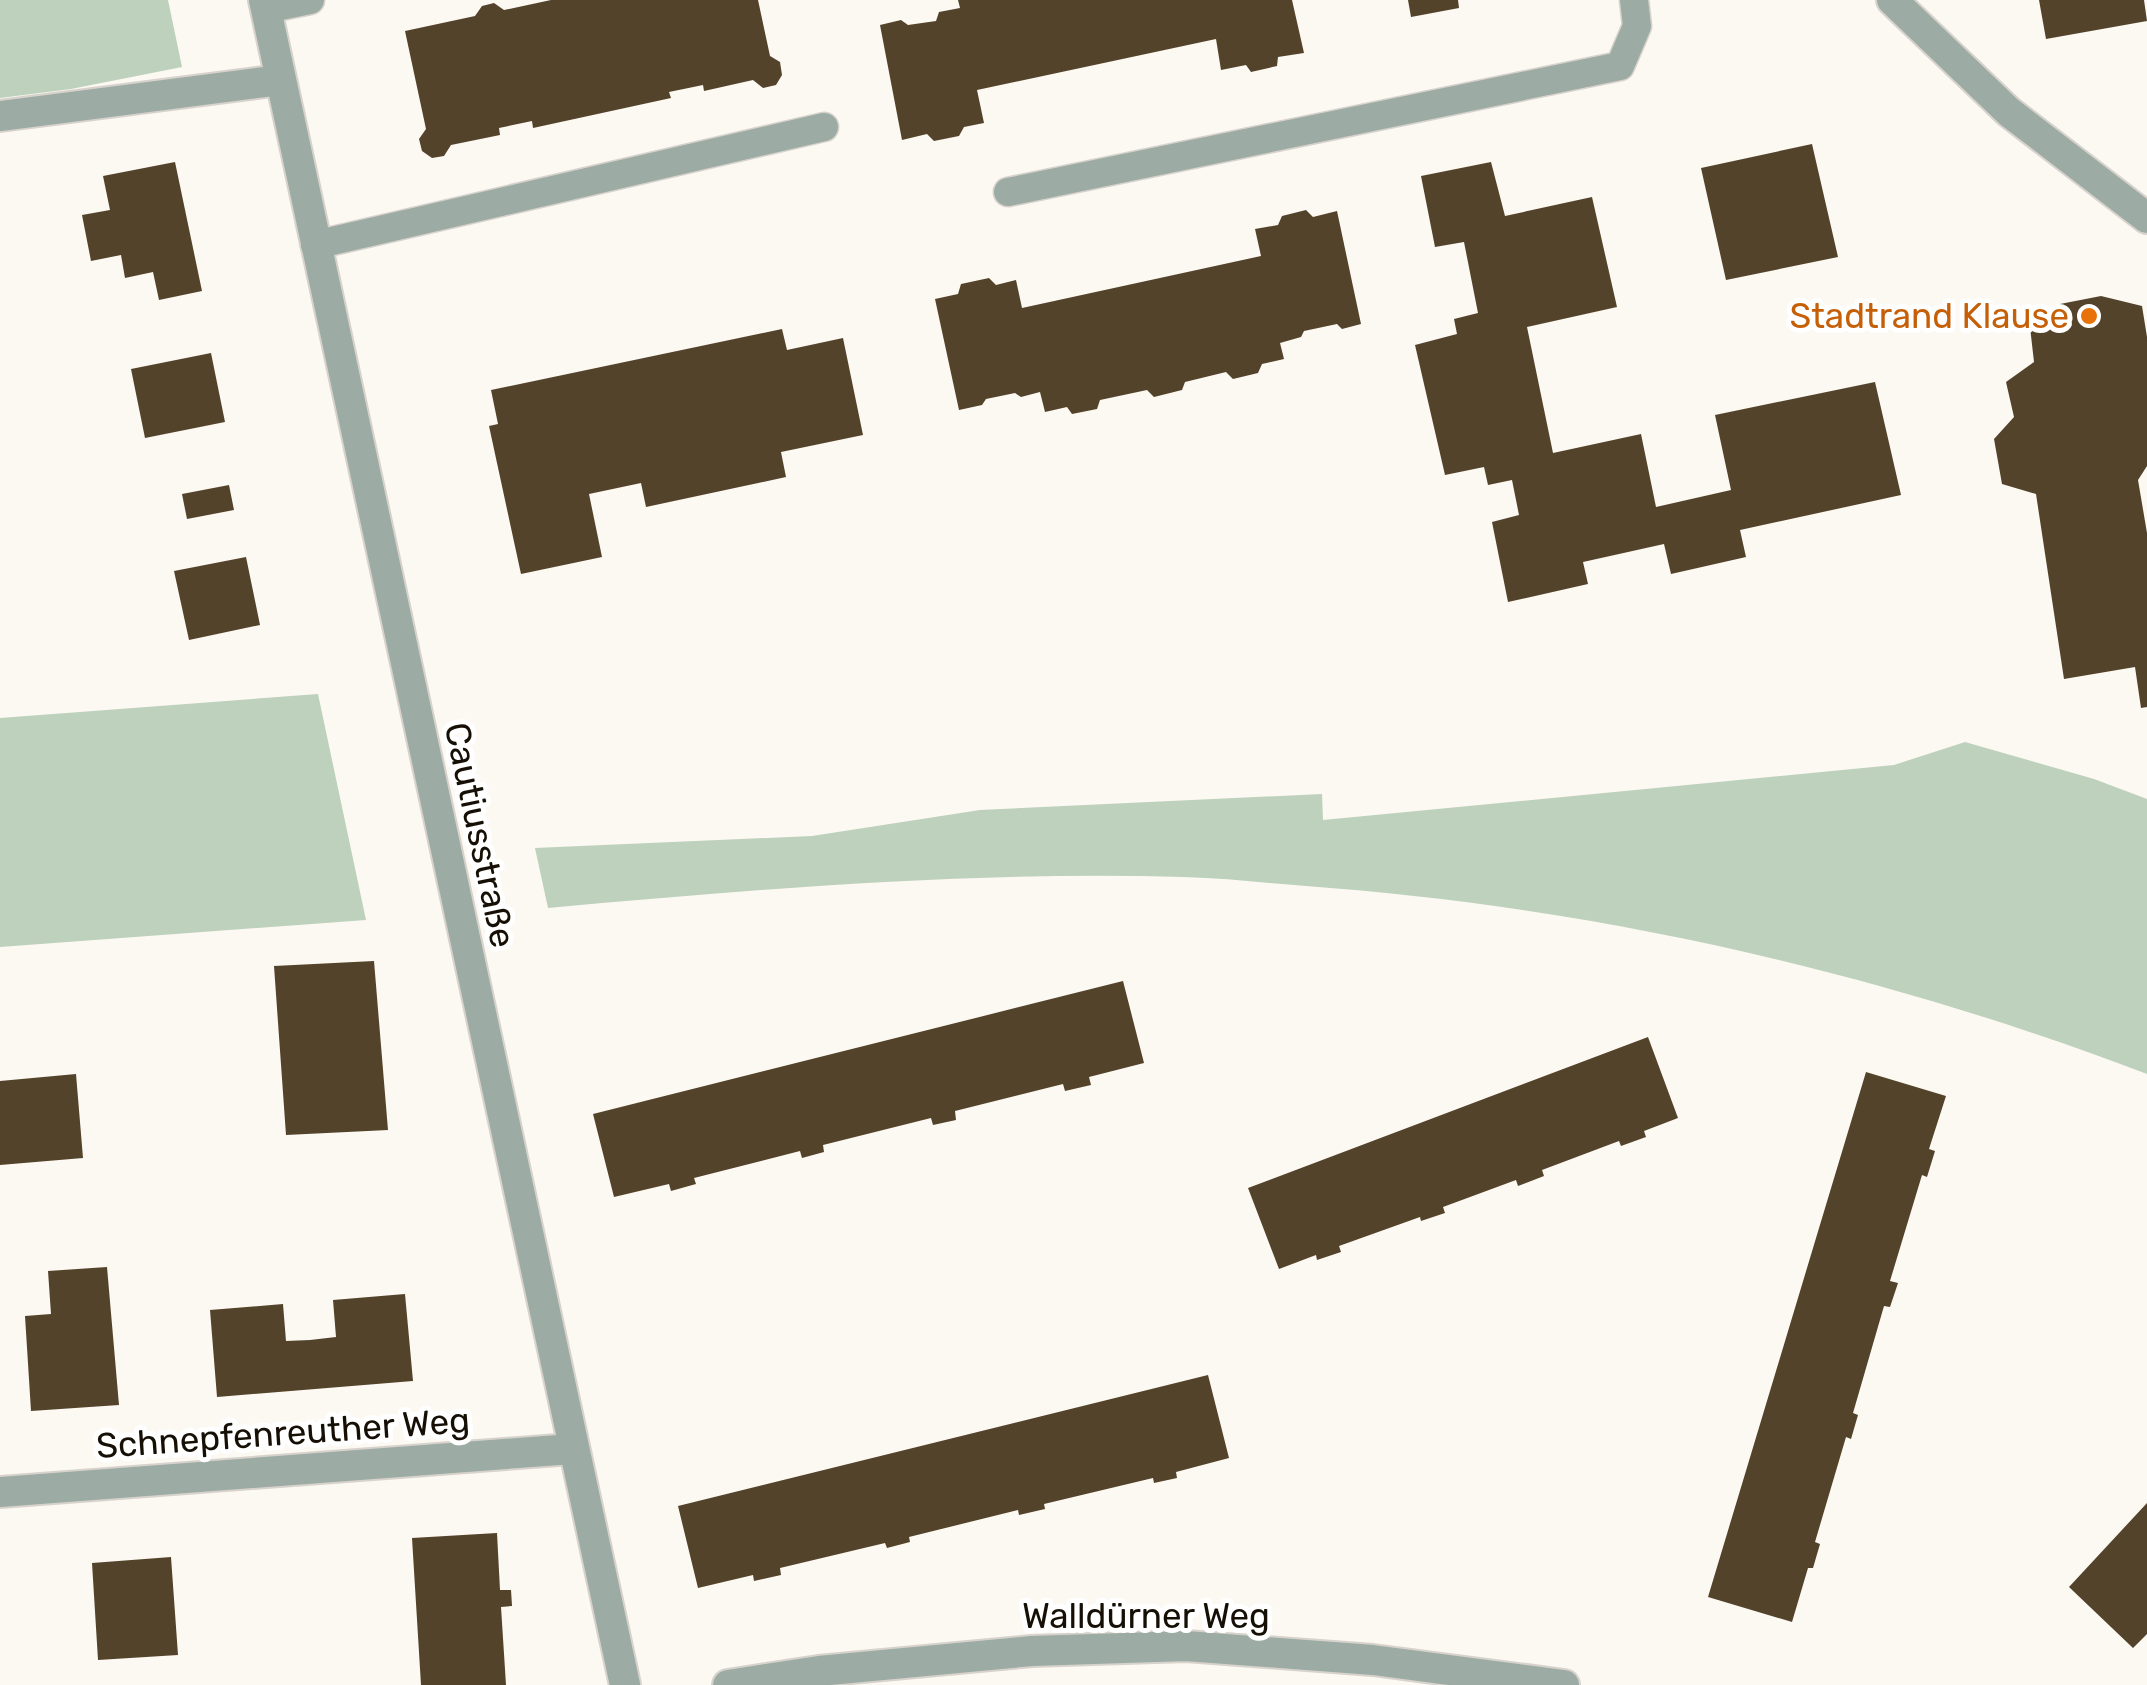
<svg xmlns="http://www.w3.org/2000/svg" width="2147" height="1685" font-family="Rubik,sans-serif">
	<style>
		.green { fill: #bdd1bc }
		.building { fill: #54432b }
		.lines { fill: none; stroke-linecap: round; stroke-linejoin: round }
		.service-casing { stroke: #d7d3cc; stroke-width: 31 }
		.minor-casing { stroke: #d7d3cc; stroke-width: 34 }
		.service { stroke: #9caba4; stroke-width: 28 }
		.minor { stroke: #9caba4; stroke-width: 30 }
		.food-dot { fill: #e8710a; stroke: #fff; stroke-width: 4 }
		.labels { text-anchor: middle; stroke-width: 10; stroke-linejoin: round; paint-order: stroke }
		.food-label { font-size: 35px; fill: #c56008; stroke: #fff; text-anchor: end }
		.street-label { font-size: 35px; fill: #150f05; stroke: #fff }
	</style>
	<rect width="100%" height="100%" fill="#fcf8f2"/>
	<path class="green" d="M 0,0 L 168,0 L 182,67 L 71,89 L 0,98 Z
		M 318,694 L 366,920 L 0,947 L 0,718 Z
		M 1965,742 L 2094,779 L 2147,799 L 2147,1074 C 1877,971 1594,907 1306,886 C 1265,883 1224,878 1184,877 C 971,871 759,889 548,908 L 535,848 L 812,836 L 980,810 L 1322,794 L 1323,820 L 1894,765 Z"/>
	<path class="building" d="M 551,0 L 758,0 L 770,56 L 780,62 L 782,75 L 776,85 L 763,88 L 753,80 L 704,91 L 703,85 L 669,92 L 671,98 L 533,128 L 532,121 L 499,128 L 500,135 L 451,145 L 444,156 L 432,158 L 422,151 L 419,139 L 426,129 L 405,31 L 475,16 L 482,6 L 494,3 L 504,10 Z
		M 958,0 L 1292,0 L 1304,53 L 1278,57 L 1277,66 L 1251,72 L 1246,65 L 1221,70 L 1216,39 L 977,90 L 984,123 L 964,127 L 959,136 L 934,141 L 927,134 L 902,140 L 880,25 L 901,20 L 908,25 L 936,21 L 939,12 L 960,8 Z
		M 1408,0 L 1458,0 L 1459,8 L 1411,17 Z
		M 2039,0 L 2144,0 L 2147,21 L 2046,39 Z
		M 1812,144 L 1838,257 L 1726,280 L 1701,168 Z
		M 175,162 L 202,291 L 159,300 L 153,272 L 125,278 L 121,255 L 91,261 L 82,215 L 110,210 L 103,176 Z
		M 1491,162 L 1505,216 L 1592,197 L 1617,307 L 1527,327 L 1553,453 L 1641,434 L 1656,507 L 1731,490 L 1715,415 L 1875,382 L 1901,495 L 1740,530 L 1746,557 L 1671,574 L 1664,544 L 1583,562 L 1588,584 L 1508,602 L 1492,522 L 1519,515 L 1512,480 L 1488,485 L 1484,467 L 1445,475 L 1415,345 L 1457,334 L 1454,319 L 1478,313 L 1464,242 L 1435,247 L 1421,176 Z
		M 1306,210 L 1313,217 L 1337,211 L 1361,324 L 1342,329 L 1337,324 L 1304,331 L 1301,337 L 1280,343 L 1284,359 L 1262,364 L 1258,373 L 1233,379 L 1226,372 L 1185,382 L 1182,390 L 1154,397 L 1147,390 L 1100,400 L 1097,409 L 1072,414 L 1067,407 L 1045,412 L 1040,392 L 1021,397 L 1015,393 L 986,399 L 982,405 L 959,410 L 935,299 L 958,294 L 961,284 L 989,278 L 996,285 L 1016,280 L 1022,308 L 1261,256 L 1255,229 L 1278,225 L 1282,216 Z
		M 2101,296 L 2142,306 L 2147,337 L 2147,466 L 2138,480 L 2147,533 L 2147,707 L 2141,708 L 2135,667 L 2064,679 L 2036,494 L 2002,484 L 1994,439 L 2014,417 L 2006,382 L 2034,362 L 2030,327 L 2060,304 Z
		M 782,329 L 787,350 L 843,338 L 863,435 L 781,452 L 786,477 L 646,507 L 641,483 L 589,494 L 602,557 L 521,574 L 489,426 L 498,424 L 491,390 Z
		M 211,353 L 225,422 L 145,438 L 131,369 Z
		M 229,485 L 234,510 L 187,519 L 182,494 Z
		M 246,557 L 260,625 L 189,640 L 174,571 Z
		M 374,961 L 388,1130 L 286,1135 L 274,966 Z
		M 1123,981 L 1144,1063 L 1089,1077 L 1091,1085 L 1065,1091 L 1063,1084 L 955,1111 L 956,1120 L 933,1125 L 931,1118 L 823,1145 L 824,1152 L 802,1158 L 800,1151 L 694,1178 L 696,1184 L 671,1191 L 669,1184 L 614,1197 L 593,1114 Z
		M 1648,1037 L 1678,1118 L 1644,1131 L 1646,1137 L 1621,1146 L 1619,1141 L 1542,1170 L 1544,1176 L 1518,1186 L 1516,1180 L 1443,1207 L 1445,1213 L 1421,1221 L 1420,1217 L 1339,1246 L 1341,1252 L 1317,1260 L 1316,1255 L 1279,1269 L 1248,1188 Z
		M 1866,1072 L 1946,1096 L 1929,1149 L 1935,1151 L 1927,1177 L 1922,1175 L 1890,1281 L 1898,1283 L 1890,1307 L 1884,1306 L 1853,1413 L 1858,1415 L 1851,1439 L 1846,1437 L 1815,1542 L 1820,1544 L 1813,1568 L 1808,1568 L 1792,1622 L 1708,1597 Z
		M 76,1074 L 83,1158 L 0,1165 L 0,1081 Z
		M 107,1267 L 119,1405 L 31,1411 L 25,1316 L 51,1314 L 48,1271 Z
		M 405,1294 L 413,1381 L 217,1397 L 210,1310 L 283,1304 L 286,1341 L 310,1340 L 336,1337 L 333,1300 Z
		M 1208,1375 L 1229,1458 L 1176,1472 L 1177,1478 L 1154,1483 L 1153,1478 L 1044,1504 L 1045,1509 L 1019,1515 L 1018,1510 L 909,1537 L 910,1542 L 887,1548 L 885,1543 L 780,1568 L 781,1575 L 754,1581 L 753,1575 L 698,1588 L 678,1506 Z
		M 2147,1503 L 2147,1634 L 2133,1648 L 2069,1587 Z
		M 497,1533 L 500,1590 L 511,1590 L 512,1606 L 501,1607 L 506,1685 L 421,1685 L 412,1538 Z
		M 171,1557 L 178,1655 L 98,1660 L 92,1563 Z"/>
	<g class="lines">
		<defs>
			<path id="service" d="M 266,9 L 310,0
				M 1008,192 L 1620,66 L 1637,26 L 1634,0
				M 315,245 L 824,127"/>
			<path id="minor" d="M 264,0 L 625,1685
				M 1892,0 L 2009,112 L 2147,218
				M 0,116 L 280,80
				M 0,1492 L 572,1449
				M 728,1685 L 819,1671 L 1032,1651 L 1186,1646 L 1373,1660 L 1564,1685"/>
		</defs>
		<use href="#service" class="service-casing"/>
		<use href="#minor" class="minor-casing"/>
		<use href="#service" class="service"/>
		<use href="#minor" class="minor"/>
	</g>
	<circle class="food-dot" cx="2089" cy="316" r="10"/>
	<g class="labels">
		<g class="food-label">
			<text x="2069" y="328">Stadtrand Klause</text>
		</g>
		<g class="street-label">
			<text transform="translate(480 835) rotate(78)" y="12">Cautiusstraße</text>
			<text transform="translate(283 1433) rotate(-4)" y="12">Schnepfenreuther Weg</text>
			<text x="1146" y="1628">Walldürner Weg</text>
		</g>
	</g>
</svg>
